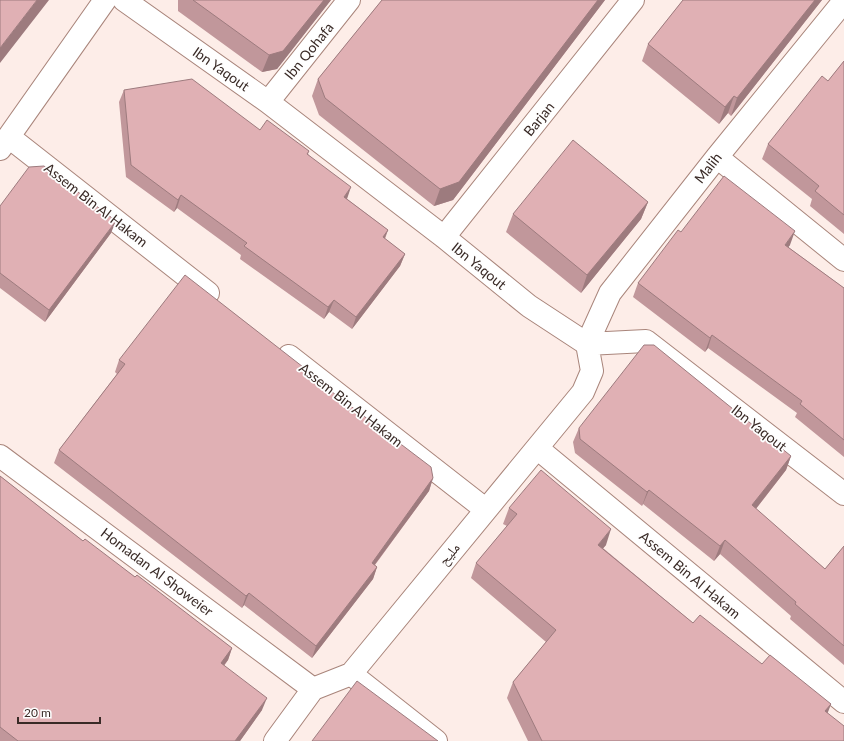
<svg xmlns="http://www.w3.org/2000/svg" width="844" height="741" font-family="Lato,'Noto Naskh Arabic',sans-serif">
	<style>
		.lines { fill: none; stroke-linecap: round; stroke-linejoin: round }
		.minor-casing { stroke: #a9857b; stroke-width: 24 }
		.minor { stroke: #fff; stroke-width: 22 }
		.wall { fill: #c1979b }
		.shaded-wall { fill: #9d7b7e }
		.building { fill: #e0b0b4; stroke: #9d7b7e }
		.labels { text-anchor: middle; stroke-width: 3.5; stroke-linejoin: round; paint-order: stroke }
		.street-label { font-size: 14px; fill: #392a26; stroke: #fefefe }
	</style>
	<rect width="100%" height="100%" fill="#fdede8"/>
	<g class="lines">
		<defs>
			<path id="minor" d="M 124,0 L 268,102 L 444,237 L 529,306 L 587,344 L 646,341 L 844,494
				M 268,102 L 349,0
				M 9,137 L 208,293
				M 0,149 L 105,0
				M 717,157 L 844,260
				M 444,237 L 633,0
				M 289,356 L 485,509
				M 537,448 L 844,702
				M 0,456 L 313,689
				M 351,674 L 436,741
				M 275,741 L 313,689 L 351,674 L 583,392 L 592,371 L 587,344 L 610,293 L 717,157 L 844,1"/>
		</defs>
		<use href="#minor" class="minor-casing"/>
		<use href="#minor" class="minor"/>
	</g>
	<path class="wall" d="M 178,0 L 331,0 L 277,69 L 262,72 L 178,11 Z
		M 382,0 L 605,0 L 453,200 L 434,206 L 319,115 L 312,96 L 318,79 Z
		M 683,0 L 822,0 L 731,116 L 728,113 L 719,124 L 642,61 L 648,44 Z
		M 844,61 L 844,234 L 810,206 L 812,199 L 762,159 L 768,144 L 828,81 Z
		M 124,90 L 260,130 L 309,151 L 308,154 L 347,199 L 388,230 L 385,239 L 405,254 L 400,266 L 352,329 L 329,312 L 324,319 L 240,259 L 241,255 L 177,208 L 174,212 L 126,177 L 119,102 Z
		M 648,202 L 641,219 L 581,293 L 506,232 L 513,214 Z
		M 0,206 L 111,233 L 45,322 L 0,288 Z
		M 681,232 L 790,245 L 788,247 L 844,288 L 844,457 L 795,417 L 797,413 L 708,348 L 705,352 L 633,297 L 638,283 Z
		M 119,360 L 311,376 L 433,478 L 429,491 L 375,565 L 377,567 L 373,579 L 312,658 L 244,605 L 242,608 L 54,463 L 59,450 L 117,374 L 115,372 Z
		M 579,428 L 791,456 L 786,470 L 756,509 L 825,569 L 844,546 L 844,665 L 790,619 L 791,616 L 720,554 L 714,561 L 643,504 L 642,506 L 575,453 L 573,442 Z
		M 0,476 L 83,541 L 135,577 L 232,648 L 228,660 L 224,666 L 262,710 L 240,741 L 0,741 Z
		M 509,508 L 606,545 L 603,548 L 693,623 L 762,664 L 831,704 L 827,713 L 844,741 L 528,741 L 507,698 L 513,682 L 546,642 L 471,578 L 476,563 L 507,526 L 503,524 Z"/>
	<path class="shaded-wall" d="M 37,0 L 49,0 L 0,63 L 0,48 Z
		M 324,0 L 331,0 L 277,69 L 262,72 L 269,55 Z
		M 598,0 L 605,0 L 453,200 L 434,206 L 440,189 Z
		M 815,0 L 822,0 L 731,116 L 737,98 Z
		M 734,96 L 728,113 L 719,124 L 725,107 Z
		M 351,187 L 347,199 L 340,209 L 344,197 Z
		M 181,195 L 177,208 L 174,212 L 178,200 Z
		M 648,202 L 641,219 L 581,293 L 587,275 Z
		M 116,221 L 111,233 L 45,322 L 49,310 Z
		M 388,230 L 383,242 L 383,237 Z
		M 795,231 L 790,245 L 780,258 L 785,245 Z
		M 405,254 L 400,266 L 352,329 L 356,317 Z
		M 334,300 L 329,312 L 324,319 L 328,307 Z
		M 712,335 L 708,348 L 705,352 L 710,338 Z
		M 791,456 L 786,470 L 747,520 L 752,505 Z
		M 433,478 L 429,491 L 367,575 L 372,563 Z
		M 649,490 L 643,504 L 642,506 L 647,492 Z
		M 611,529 L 606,545 L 593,560 L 598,545 Z
		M 725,540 L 720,554 L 714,561 L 720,546 Z
		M 377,567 L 373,579 L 312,658 L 316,646 Z
		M 249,593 L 244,605 L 242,608 L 246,596 Z
		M 232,648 L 228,660 L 216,675 L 221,663 Z
		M 267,698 L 262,710 L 240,741 L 235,741 Z
		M 831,704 L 825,720 L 825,711 Z"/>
	<path class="building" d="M 0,0 L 37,0 L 0,48 Z
		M 193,0 L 324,0 L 283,51 L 269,55 Z
		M 382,0 L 598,0 L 459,182 L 440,189 L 325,98 L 318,79 Z
		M 683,0 L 815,0 L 737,98 L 734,96 L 725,107 L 648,44 Z
		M 844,61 L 844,215 L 815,191 L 819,186 L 768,144 L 822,76 L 828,81 Z
		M 192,79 L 260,130 L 267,120 L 309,151 L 307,154 L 351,187 L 344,197 L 388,230 L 383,237 L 405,254 L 356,317 L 334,300 L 328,307 L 244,246 L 247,243 L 181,195 L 178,200 L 131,165 L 124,90 Z
		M 573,140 L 648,202 L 587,275 L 513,214 Z
		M 44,166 L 116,221 L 49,310 L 0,273 L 0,206 L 29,167 Z
		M 724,176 L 795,231 L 785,245 L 844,288 L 844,440 L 800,404 L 802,401 L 712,335 L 710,338 L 638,283 L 678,230 L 681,232 Z
		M 185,275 L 312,374 L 311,376 L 431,467 L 433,478 L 372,563 L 377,567 L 316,646 L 249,593 L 246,596 L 59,450 L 125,364 L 119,360 Z
		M 644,345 L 654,345 L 791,456 L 752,505 L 825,569 L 844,546 L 844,646 L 795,604 L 796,602 L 725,540 L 720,546 L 649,490 L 647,492 L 580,439 L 579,428 Z
		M 541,470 L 611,529 L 598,545 L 693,623 L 700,615 L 762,664 L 770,655 L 831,704 L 825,711 L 844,726 L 844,741 L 542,741 L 513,682 L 556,630 L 476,563 L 517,514 L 509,508 Z
		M 0,476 L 83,541 L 85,539 L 135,577 L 137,575 L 232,648 L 221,663 L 267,698 L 235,741 L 18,741 L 0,727 Z
		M 357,681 L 438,741 L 312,741 Z"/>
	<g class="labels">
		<g class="street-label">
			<text transform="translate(309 51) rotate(-51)" y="5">Ibn Qohafa</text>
			<text transform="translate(221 69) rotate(35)" y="5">Ibn Yaqout</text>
			<text transform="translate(539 119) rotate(-51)" y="5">Barjan</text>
			<text transform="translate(708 168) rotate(-52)" y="5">Malih</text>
			<text transform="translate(96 205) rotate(38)" y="5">Assem Bin Al Hakam</text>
			<text transform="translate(479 266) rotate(39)" y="5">Ibn Yaqout</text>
			<text transform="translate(351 405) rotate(38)" y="5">Assem Bin Al Hakam</text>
			<text transform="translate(759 428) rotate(38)" y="5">Ibn Yaqout</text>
			<text transform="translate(449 554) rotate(-51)" y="5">مليح</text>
			<text transform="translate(157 572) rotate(37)" y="5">Homadan Al Showeier</text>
			<text transform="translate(690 575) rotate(40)" y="5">Assem Bin Al Hakam</text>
		</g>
	</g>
	<path d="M18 717v6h82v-6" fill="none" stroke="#392a26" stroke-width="2"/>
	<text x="24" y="717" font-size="12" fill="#392a26" stroke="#fefefe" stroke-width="3" paint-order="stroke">20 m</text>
</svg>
